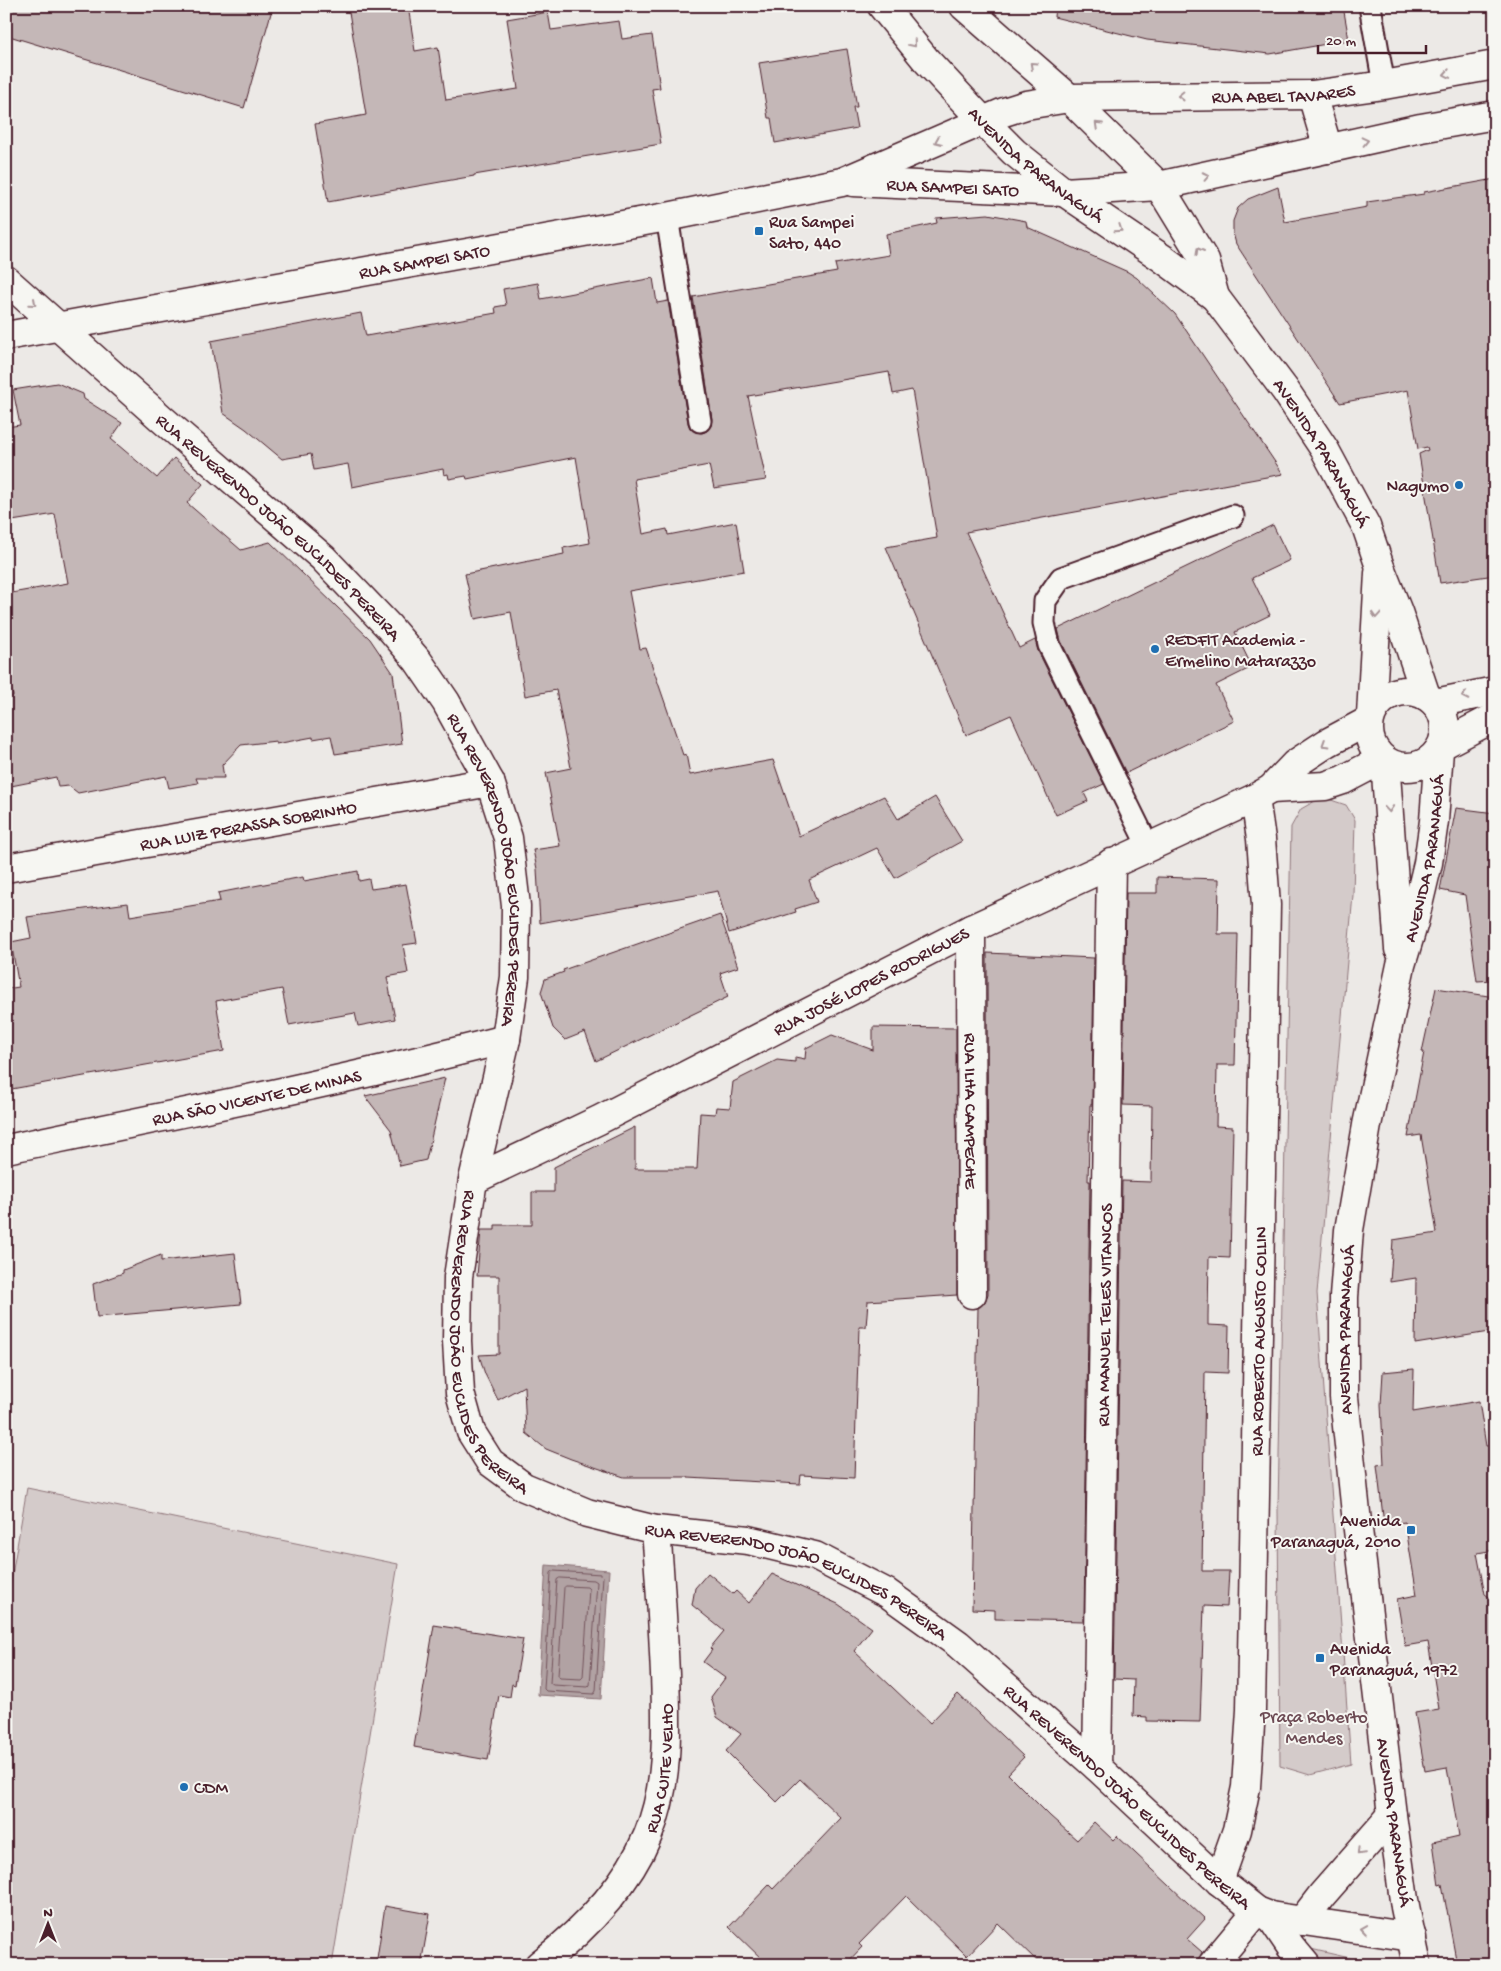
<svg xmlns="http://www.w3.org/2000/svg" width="1501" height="1971" font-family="'Gochi Hand',sans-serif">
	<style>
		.green { fill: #d4cbca; stroke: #8f757a }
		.water { fill: #b1a2a3; stroke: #886e73 }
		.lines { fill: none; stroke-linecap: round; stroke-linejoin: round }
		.shore { stroke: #73535b; stroke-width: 1 }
		.building { fill: #c4b7b7; stroke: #4a1f2b }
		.lane-casing { stroke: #4a1f2b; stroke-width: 25 }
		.street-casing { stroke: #4a1f2b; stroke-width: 31 }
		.secondary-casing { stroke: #4a1f2b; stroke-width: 31 }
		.lane { stroke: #f6f6f2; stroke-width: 21 }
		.street { stroke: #f6f6f2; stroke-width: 28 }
		.secondary { stroke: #f6f6f2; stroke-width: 28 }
		.oneway { stroke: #a99598 }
		.poi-dot { fill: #1f6fb2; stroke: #f6f6f2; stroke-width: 2 }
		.labels { text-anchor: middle; stroke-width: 4; stroke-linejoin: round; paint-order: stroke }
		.street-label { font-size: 18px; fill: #4a1f2b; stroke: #f6f6f2 }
		.poi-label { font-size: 18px; fill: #4a1f2b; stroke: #f6f6f2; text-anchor: start }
		.park-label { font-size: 18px; fill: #6c4a53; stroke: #f6f6f2 }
	</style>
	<rect width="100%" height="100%" fill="#ece9e6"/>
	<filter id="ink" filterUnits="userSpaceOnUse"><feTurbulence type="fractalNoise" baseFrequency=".02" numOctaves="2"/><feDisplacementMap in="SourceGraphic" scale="10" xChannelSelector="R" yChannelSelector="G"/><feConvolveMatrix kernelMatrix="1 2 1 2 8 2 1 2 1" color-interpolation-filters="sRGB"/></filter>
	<g filter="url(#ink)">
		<path class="green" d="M 1322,797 L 1346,805 L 1355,820 L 1353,895 L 1317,1293 L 1351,1764 L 1310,1775 L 1280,1766 L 1278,1508 L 1291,827 L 1301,809 Z
			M 27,1488 L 398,1564 L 332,1965 L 6,1965 L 6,1610 Z
			M 1302,1947 L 1380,1965 L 1315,1965 Z"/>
		<path class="water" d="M 546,1565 L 609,1570 L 601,1699 L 538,1695 Z"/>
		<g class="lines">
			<path class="shore" d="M 554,1571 L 601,1574 L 603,1576 L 596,1691 L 594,1694 L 546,1691 L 544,1689 L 551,1573 Z
				M 560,1578 L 594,1580 L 597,1582 L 590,1685 L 588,1687 L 553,1685 L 550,1683 L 557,1580 Z
				M 566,1586 L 587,1587 L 589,1589 L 583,1677 L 581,1679 L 560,1678 L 558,1676 L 564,1588 Z"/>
		</g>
		<path class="building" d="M 6,6 L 273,6 L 244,108 L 6,35 Z
			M 348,6 L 408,6 L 415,51 L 438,47 L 446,100 L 518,89 L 507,19 L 548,12 L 551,30 L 619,21 L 622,39 L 652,35 L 660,88 L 652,89 L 661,144 L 474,175 L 474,176 L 328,202 L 315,124 L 366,115 Z
			M 1055,6 L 1343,6 L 1349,40 L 1270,54 L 1147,40 L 1054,17 Z
			M 847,49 L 856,101 L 857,107 L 853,107 L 857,128 L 775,143 L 771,118 L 768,118 L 759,63 Z
			M 1495,179 L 1495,575 L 1440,583 L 1419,454 L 1428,450 L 1427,447 L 1418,449 L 1408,390 L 1340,403 L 1236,244 L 1233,233 L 1233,221 L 1238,208 L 1248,199 L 1278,187 L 1285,222 L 1367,207 L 1367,202 L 1424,194 L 1424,192 Z
			M 988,214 L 1026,221 L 1027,227 L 1128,272 L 1137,278 L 1175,314 L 1283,474 L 966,532 L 1019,648 L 1035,640 L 1038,651 L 1104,784 L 1084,793 L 1088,801 L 1056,815 L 1011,715 L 966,735 L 886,547 L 937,538 L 912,390 L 893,394 L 889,372 L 748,396 L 766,480 L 714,488 L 709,465 L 634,479 L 643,534 L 667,529 L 668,535 L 736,522 L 744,571 L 629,591 L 640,649 L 646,648 L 683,755 L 686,754 L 690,775 L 773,760 L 799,836 L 884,796 L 898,819 L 935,797 L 962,841 L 895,878 L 877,848 L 809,880 L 817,902 L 795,909 L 796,912 L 729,933 L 718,891 L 540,923 L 537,869 L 533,850 L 560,846 L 546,773 L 571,768 L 556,690 L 525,696 L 511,612 L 475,619 L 465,574 L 564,554 L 563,548 L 590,543 L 576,457 L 467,479 L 466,476 L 449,479 L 448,474 L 444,475 L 443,469 L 352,487 L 348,464 L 314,470 L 311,454 L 282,459 L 246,429 L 223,413 L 211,341 L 361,313 L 366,336 L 496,313 L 495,307 L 506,305 L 503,289 L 538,283 L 541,299 L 653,278 L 657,303 L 668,301 L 688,423 L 690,428 L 695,432 L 702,433 L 707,431 L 711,426 L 712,419 L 693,297 L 837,272 L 835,264 L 889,255 L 886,234 L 937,223 L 936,218 Z
			M 57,383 L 83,394 L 84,399 L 122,423 L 111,439 L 157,478 L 174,458 L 203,484 L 187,503 L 241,550 L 270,542 L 370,639 L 393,673 L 402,744 L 335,754 L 331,736 L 313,739 L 313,737 L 276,744 L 276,741 L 241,745 L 222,765 L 224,778 L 196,778 L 198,783 L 169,788 L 166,776 L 78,793 L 69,786 L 58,787 L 56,777 L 6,787 L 6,697 L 13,696 L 6,662 L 6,594 L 68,583 L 55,514 L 6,522 L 6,427 L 20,425 L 13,390 Z
			M 1273,525 L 1290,560 L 1252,578 L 1270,615 L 1235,632 L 1252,667 L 1216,685 L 1234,721 L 1126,773 L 1061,641 L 1058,629 Z
			M 1456,808 L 1495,813 L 1495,980 L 1477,981 L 1465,895 L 1440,890 Z
			M 358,871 L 359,881 L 369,879 L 371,889 L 406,884 L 417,943 L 403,945 L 408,973 L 387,977 L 395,1019 L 358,1026 L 355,1013 L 289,1025 L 282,989 L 216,1001 L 224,1051 L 6,1090 L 6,989 L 19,987 L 11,942 L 31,938 L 27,917 L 128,903 L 130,916 L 220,901 L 218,893 L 259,885 L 303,877 L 304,881 Z
			M 1157,877 L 1219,879 L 1218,934 L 1238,934 L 1235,1065 L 1217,1065 L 1216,1126 L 1233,1127 L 1230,1258 L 1209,1257 L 1208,1316 L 1208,1325 L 1229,1326 L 1228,1373 L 1205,1372 L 1202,1571 L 1229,1571 L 1227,1607 L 1204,1606 L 1200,1722 L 1147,1721 L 1147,1717 L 1133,1716 L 1134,1680 L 1114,1679 L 1122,1181 L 1151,1182 L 1152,1106 L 1123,1105 L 1126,893 L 1157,893 Z
			M 720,915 L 738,967 L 720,973 L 728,997 L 596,1061 L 585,1032 L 565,1040 L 553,1028 L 541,992 L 545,979 L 564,972 L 563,970 Z
			M 987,953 L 1094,958 L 1092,1105 L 1090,1105 L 1088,1181 L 1090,1181 L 1084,1621 L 995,1619 L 995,1610 L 972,1609 L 978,1308 L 985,1302 L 988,1294 Z
			M 1436,988 L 1495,997 L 1495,1331 L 1415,1344 L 1416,1278 L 1390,1282 L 1393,1240 L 1437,1233 L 1421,1135 L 1408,1137 L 1424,1052 L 1422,1052 Z
			M 873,1027 L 956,1028 L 957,1295 L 868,1301 L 866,1327 L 859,1327 L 854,1478 L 801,1475 L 800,1484 L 688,1478 L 688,1477 L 624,1477 L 571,1459 L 546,1449 L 526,1433 L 524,1386 L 498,1400 L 485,1374 L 479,1355 L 499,1354 L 499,1276 L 477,1276 L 481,1230 L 495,1230 L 495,1225 L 532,1225 L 532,1192 L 554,1192 L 554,1167 L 635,1127 L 635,1169 L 697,1169 L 700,1113 L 715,1114 L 716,1107 L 730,1108 L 733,1082 L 777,1060 L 795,1062 L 795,1057 L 805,1059 L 806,1048 L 832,1035 L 873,1050 Z
			M 445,1078 L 426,1160 L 400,1166 L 391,1130 L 365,1096 Z
			M 235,1253 L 241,1304 L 97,1317 L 93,1284 L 123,1273 L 123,1270 L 161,1255 L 161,1261 Z
			M 1414,1369 L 1413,1412 L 1479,1401 L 1486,1446 L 1495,1445 L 1495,1550 L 1477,1553 L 1485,1594 L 1493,1600 L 1495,1610 L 1495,1965 L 1457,1965 L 1442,1884 L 1439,1885 L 1433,1842 L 1459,1836 L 1447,1767 L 1425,1771 L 1415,1713 L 1439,1709 L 1428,1642 L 1405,1646 L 1397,1599 L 1417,1595 L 1405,1522 L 1384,1525 L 1377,1465 L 1384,1464 L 1381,1405 L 1383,1372 Z
			M 708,1573 L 733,1594 L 736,1591 L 749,1603 L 772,1574 L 838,1604 L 872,1628 L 854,1651 L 930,1723 L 958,1694 L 1024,1757 L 1008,1774 L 1050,1816 L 1077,1840 L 1094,1822 L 1113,1840 L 1117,1836 L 1205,1919 L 1187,1939 L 1202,1952 L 1197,1965 L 1041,1965 L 998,1923 L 967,1956 L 906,1896 L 859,1944 L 862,1947 L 845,1965 L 768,1965 L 729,1927 L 769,1885 L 773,1889 L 841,1818 L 800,1779 L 777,1802 L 726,1751 L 741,1734 L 717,1717 L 711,1697 L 725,1678 L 703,1662 L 712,1650 L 710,1648 L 724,1631 L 692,1605 L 695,1588 Z
			M 434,1625 L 523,1639 L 515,1685 L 512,1684 L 510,1697 L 499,1695 L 488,1760 L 414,1747 Z
			M 385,1906 L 430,1914 L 421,1965 L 376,1965 Z"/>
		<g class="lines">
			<defs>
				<path id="lane" d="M 1370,6 L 1384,85
					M 667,217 L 700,421
					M 1148,846 L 1049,645 L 1044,623 L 1045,601 L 1061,578 L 1233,516"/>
				<g id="street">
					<path id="s1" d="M 853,182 L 1064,192"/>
					<path id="s2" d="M 6,280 L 162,419 L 323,558 L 389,627 L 418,661 L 446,702 L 490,782 L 508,838 L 516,906 L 515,977 L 506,1039 L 473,1180 L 458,1277 L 457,1341 L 460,1393 L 471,1432 L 490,1462 L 524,1487 L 587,1513 L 656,1530 L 748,1540 L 815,1556 L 887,1593 L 958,1644 L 1097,1767 L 1219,1881 L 1257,1911 L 1270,1916 L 1412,1937"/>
					<path id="s3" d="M 6,336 L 667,217 L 842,182 L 983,121"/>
					<path d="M 1435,703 L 1495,691"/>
					<path d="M 1442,745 L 1495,717"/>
					<path d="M 1271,789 L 1325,786 L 1343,780 L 1383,759"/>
					<path id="s4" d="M 6,868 L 490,782"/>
					<path id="s5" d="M 971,929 L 972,1294"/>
					<path id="s6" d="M 6,1149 C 173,1115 340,1082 506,1039"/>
					<path id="s7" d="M 473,1180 L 599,1120 L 971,929 L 1255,798 L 1271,789 L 1295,764 L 1327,743 L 1368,721"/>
					<path id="s8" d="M 1097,1767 L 1111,863"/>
					<path id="s9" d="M 1219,1881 L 1237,1830 L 1246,1787 L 1251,1710 L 1266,905 L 1261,839 L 1255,798"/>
					<path d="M 1270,1916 L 1291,1947 L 1306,1965"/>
					<path id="s10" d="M 539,1965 C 584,1930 626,1888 648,1835 C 669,1784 667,1728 665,1674 C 663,1626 660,1579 656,1530"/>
					<path d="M 1212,1965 L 1257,1911"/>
				</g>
				<g id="secondary">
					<path id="s11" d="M 882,6 L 926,60 L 983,121 L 1014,152 L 1064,192 L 1162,258 L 1215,297 L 1285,390 L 1325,450 L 1366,526 L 1380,567 L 1398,612 L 1426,696"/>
					<path d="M 964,6 L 1069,98 L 1159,186 L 1205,261 L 1215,297"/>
					<path d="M 1312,95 L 1328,149"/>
					<path id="s12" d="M 983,121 L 1004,112 L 1026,105 L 1069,98 L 1312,95 L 1384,85 L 1495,65"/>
					<path d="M 1064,192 L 1159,186 L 1421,128 L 1495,115"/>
					<circle cx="1407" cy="729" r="38"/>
					<path d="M 1371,715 L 1379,573"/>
					<path d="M 1385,761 L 1399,949"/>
					<path d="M 1302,1921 L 1322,1895 L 1392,1815"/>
					<path id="s13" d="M 1417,1965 L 1405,1907 L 1392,1815 L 1356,1513 L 1344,1397 L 1344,1297 L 1349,1230 L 1367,1125 L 1401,965 L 1414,922 L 1428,863 L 1434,821 L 1439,750"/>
				</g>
			</defs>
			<use href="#lane" class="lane-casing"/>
			<use href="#street" class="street-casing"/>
			<use href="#secondary" class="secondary-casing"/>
			<use href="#lane" class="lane"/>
			<use href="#street" class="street"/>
			<use href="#secondary" class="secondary"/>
		</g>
		<defs><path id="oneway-chevron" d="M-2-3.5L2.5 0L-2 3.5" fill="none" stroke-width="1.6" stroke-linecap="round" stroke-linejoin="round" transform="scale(1.25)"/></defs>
		<g class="oneway">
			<use href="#oneway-chevron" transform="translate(913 44) rotate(50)"/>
			<use href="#oneway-chevron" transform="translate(1033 65) rotate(-138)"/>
			<use href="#oneway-chevron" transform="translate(1447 74) rotate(170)"/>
			<use href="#oneway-chevron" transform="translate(1181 96) rotate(179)"/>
			<use href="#oneway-chevron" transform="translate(1098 125) rotate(-136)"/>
			<use href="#oneway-chevron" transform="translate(938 141) rotate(157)"/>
			<use href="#oneway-chevron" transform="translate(1365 141) rotate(-13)"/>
			<use href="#oneway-chevron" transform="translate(1206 176) rotate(-12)"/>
			<use href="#oneway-chevron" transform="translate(1119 229) rotate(34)"/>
			<use href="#oneway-chevron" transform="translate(1199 251) rotate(-120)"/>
			<use href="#oneway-chevron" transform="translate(33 303) rotate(41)"/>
			<use href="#oneway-chevron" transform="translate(1376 615) rotate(94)"/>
			<use href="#oneway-chevron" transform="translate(1465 696) rotate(168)"/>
			<use href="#oneway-chevron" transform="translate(1325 744) rotate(148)"/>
			<use href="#oneway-chevron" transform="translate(1389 809) rotate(85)"/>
			<use href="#oneway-chevron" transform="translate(1360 1852) rotate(134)"/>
			<use href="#oneway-chevron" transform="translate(1364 1929) rotate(-171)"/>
		</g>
	</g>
	<g class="poi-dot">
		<rect x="754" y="226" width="10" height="10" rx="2.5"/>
		<circle cx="1459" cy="485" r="5"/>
		<circle cx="1155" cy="649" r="5"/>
		<rect x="1406" y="1525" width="10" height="10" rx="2.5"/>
		<rect x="1315" y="1653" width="10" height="10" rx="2.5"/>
		<circle cx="184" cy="1787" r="5"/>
	</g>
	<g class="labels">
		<g class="street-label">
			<text dy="6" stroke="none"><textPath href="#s12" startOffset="304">RUA ABEL TAVARES</textPath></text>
			<text dy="6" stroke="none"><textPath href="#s11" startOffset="222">AVENIDA PARANAGUÁ</textPath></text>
			<text dy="6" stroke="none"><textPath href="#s1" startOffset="100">RUA SAMPEI SATO</textPath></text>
			<text dy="6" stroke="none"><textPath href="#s3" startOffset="425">RUA SAMPEI SATO</textPath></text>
			<text dy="6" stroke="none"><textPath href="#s11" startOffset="634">AVENIDA PARANAGUÁ</textPath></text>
			<text dy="6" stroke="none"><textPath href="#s2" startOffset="368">RUA REVERENDO JOÃO EUCLIDES PEREIRA</textPath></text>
			<text dy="6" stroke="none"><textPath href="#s4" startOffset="246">RUA LUIZ PERASSA SOBRINHO</textPath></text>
			<text dy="6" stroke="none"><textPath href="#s13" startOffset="1120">AVENIDA PARANAGUÁ</textPath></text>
			<text dy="6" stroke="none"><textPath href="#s2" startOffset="788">RUA REVERENDO JOÃO EUCLIDES PEREIRA</textPath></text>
			<text dy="6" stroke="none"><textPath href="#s7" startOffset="445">RUA JOSÉ LOPES RODRIGUES</textPath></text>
			<text dy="6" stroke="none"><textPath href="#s6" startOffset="256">RUA SÃO VICENTE DE MINAS</textPath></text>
			<text dy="6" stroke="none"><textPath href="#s5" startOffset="182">RUA ILHA CAMPECHE</textPath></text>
			<text dy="6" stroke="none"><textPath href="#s8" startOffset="452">RUA MANUEL TELES VITANCOS</textPath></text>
			<text dy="6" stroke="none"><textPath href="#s13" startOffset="640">AVENIDA PARANAGUÁ</textPath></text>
			<text dy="6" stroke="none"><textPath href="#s2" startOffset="1282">RUA REVERENDO JOÃO EUCLIDES PEREIRA</textPath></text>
			<text dy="6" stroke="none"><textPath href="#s9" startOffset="544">RUA ROBERTO AUGUSTO COLLIN</textPath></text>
			<text dy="6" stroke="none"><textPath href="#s2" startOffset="1732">RUA REVERENDO JOÃO EUCLIDES PEREIRA</textPath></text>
			<text dy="6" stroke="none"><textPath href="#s10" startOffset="240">RUA CUITE VELHO</textPath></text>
			<text dy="6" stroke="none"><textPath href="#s2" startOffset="2138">RUA REVERENDO JOÃO EUCLIDES PEREIRA</textPath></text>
			<text transform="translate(1395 1822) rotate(82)" y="6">AVENIDA PARANAGUÁ</text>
		</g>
		<g class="poi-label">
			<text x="769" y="227">Rua Sampei<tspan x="769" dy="21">Sato, 440</tspan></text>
			<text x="1449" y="491" text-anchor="end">Nagumo</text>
			<text x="1165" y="645">REDFIT Academia -<tspan x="1165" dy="21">Ermelino Matarazzo</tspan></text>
			<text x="1401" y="1526" text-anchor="end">Avenida<tspan x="1401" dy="21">Paranaguá, 2010</tspan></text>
			<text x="1330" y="1654">Avenida<tspan x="1330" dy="21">Paranaguá, 1972</tspan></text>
			<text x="194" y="1793">CDM</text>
		</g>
		<g class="park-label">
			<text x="1314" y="1722">Praça Roberto<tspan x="1314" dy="21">Mendes</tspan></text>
		</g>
	</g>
	<rect width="1501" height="1971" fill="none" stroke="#f6f6f2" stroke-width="25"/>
	<rect x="12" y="12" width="1476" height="1946" fill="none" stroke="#4a1f2b" stroke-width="2" filter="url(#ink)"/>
	<g transform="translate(48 1924)" stroke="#f6f6f2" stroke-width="4" paint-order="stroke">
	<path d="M0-4L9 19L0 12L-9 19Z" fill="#4a1f2b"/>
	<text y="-8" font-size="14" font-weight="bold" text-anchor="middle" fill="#4a1f2b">N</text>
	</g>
	<path d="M1318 45v8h108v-8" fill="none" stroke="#4a1f2b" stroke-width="2.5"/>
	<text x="1326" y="45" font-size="15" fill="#4a1f2b" stroke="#f6f6f2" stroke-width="4" paint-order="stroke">20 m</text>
</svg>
